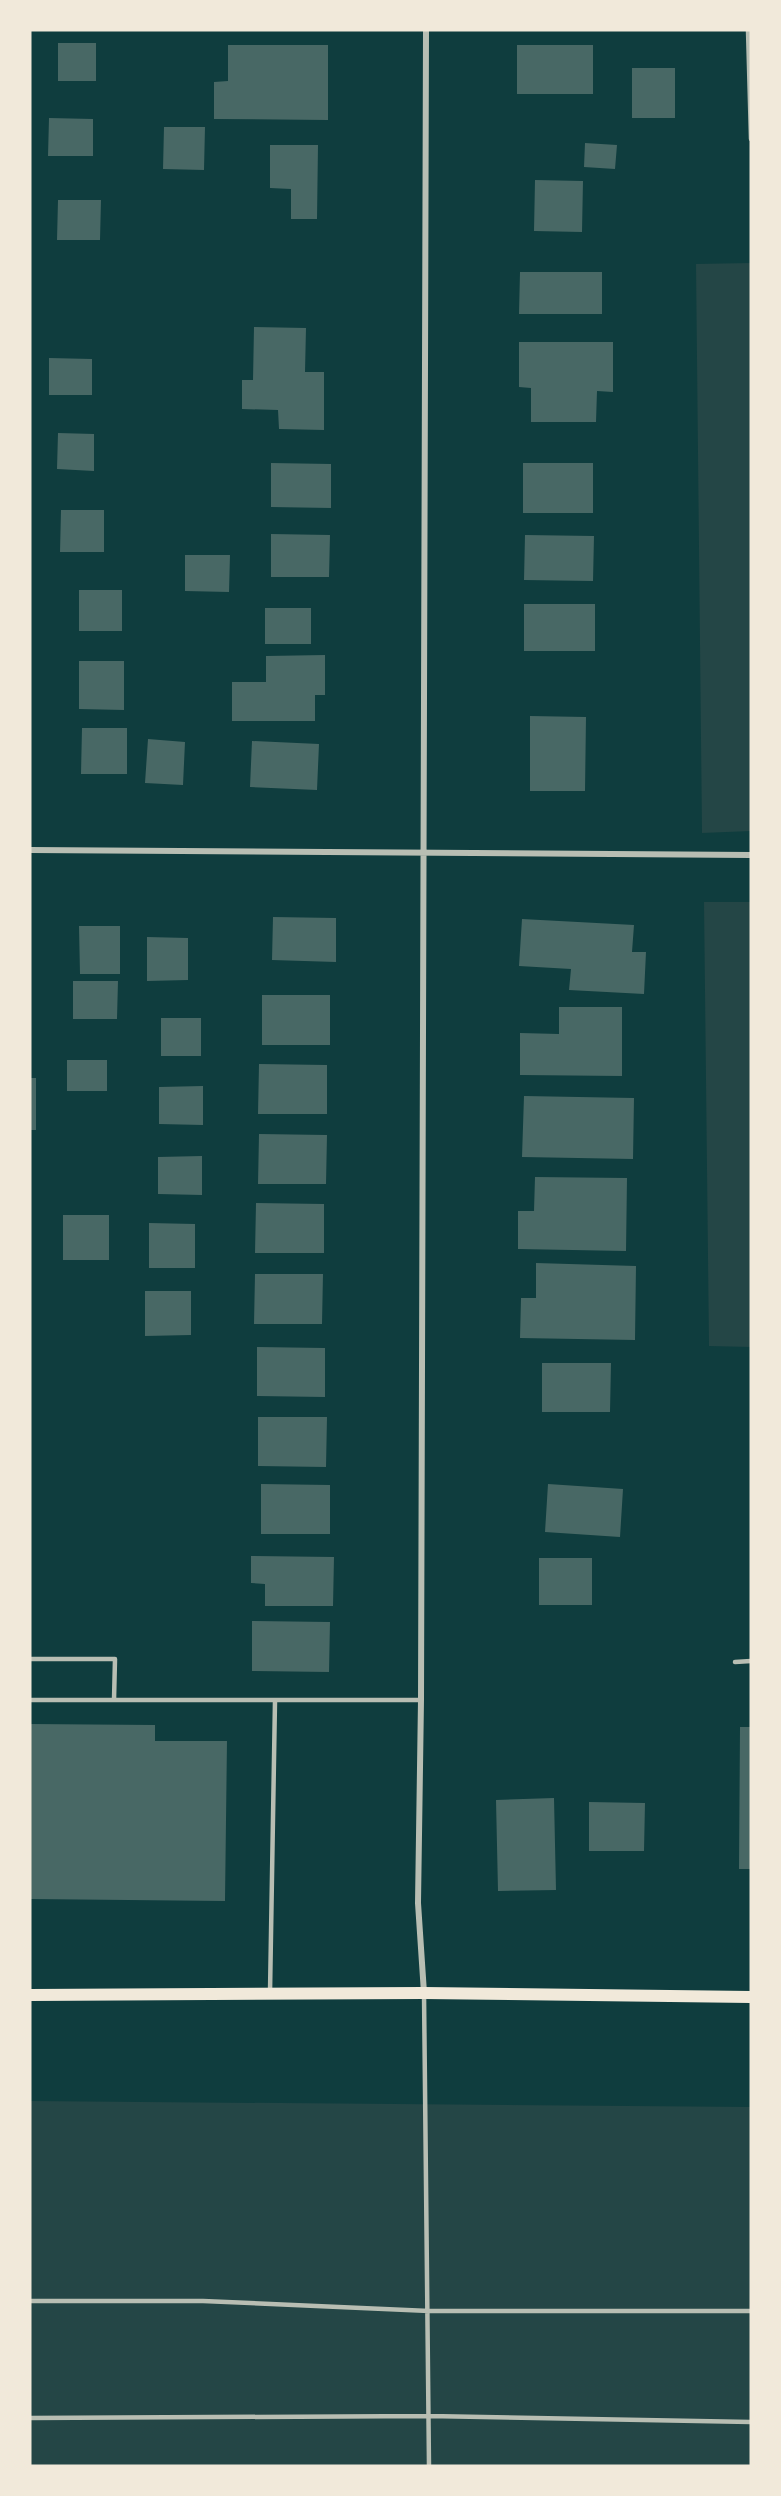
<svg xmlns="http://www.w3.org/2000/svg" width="781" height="2496" font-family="Cabin,sans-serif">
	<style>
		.green { fill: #244646 }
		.building { fill: #486865 }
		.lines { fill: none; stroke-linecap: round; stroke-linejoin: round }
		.service { stroke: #b8beb3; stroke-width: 4.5 }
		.minor { stroke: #b8beb3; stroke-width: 6 }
		.secondary { stroke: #f1e9da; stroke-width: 12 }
	</style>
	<rect width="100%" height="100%" fill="#0f3d3e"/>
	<path class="green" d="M 751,263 L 751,831 L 702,833 L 696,264 Z
		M 704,902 L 751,902 L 751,1347 L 709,1346 Z
		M 30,2101 L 751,2107 L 751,2466 L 30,2466 Z"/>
	<path class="building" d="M 58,43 L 96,43 L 96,81 L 58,81 Z
		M 228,45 L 328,45 L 328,120 L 214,119 L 214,82 L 228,81 Z
		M 517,45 L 593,45 L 593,94 L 517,94 Z
		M 632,68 L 675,68 L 675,118 L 632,118 Z
		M 49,118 L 93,119 L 93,156 L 48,156 Z
		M 164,127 L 205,127 L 204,170 L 163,169 Z
		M 585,143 L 617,145 L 615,169 L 584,167 Z
		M 270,145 L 318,145 L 317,219 L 291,219 L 291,189 L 270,188 Z
		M 535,180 L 583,181 L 582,232 L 534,231 Z
		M 58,200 L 101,200 L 100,240 L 57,240 Z
		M 520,272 L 602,272 L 602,314 L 519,314 Z
		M 254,327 L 306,328 L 305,372 L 324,372 L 324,430 L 279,429 L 278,410 L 242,409 L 242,380 L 253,380 Z
		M 519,342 L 613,342 L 613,392 L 597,391 L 596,422 L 531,422 L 531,388 L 519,387 Z
		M 49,358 L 92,359 L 92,395 L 49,395 Z
		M 58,433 L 94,434 L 94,471 L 57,469 Z
		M 271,463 L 331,464 L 331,508 L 271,507 Z
		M 523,463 L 593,463 L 593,513 L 523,513 Z
		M 61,510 L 104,510 L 104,552 L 60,552 Z
		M 271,534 L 330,535 L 329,577 L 271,577 Z
		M 525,535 L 594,536 L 593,581 L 524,580 Z
		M 185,555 L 230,555 L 229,592 L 185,591 Z
		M 79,590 L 122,590 L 122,631 L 79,631 Z
		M 524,604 L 595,604 L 595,651 L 524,651 Z
		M 265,608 L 311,608 L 311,644 L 265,644 Z
		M 325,655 L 325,695 L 315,695 L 315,721 L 232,721 L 232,682 L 266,682 L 266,656 Z
		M 79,661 L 124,661 L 124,710 L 79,709 Z
		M 530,716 L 586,717 L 585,791 L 530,791 Z
		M 82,728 L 127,728 L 127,774 L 81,774 Z
		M 148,739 L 185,742 L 183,785 L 145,783 Z
		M 252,741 L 319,744 L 317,790 L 250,787 Z
		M 273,917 L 336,918 L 336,962 L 272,960 Z
		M 522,919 L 634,925 L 632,952 L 646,952 L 644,994 L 569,990 L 571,969 L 519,966 Z
		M 79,926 L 120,926 L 120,974 L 80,974 Z
		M 147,937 L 188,938 L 188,980 L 147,981 Z
		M 73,981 L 118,981 L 117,1019 L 73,1019 Z
		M 262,995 L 330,995 L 330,1045 L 262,1045 Z
		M 559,1007 L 622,1007 L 622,1076 L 520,1075 L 520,1033 L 559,1034 Z
		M 161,1018 L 201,1018 L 201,1056 L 161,1056 Z
		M 67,1060 L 107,1060 L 107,1091 L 67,1091 Z
		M 259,1064 L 327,1065 L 327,1114 L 258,1114 Z
		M 30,1078 L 36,1078 L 36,1130 L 30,1130 Z
		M 203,1086 L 203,1125 L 159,1124 L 159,1087 Z
		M 524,1096 L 634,1098 L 633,1159 L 522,1157 Z
		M 259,1134 L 327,1135 L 326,1184 L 258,1184 Z
		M 202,1156 L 202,1195 L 158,1194 L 158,1157 Z
		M 535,1177 L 627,1178 L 626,1251 L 518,1249 L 518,1211 L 534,1211 Z
		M 256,1203 L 324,1204 L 324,1253 L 255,1253 Z
		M 63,1215 L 109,1215 L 109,1260 L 63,1260 Z
		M 149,1223 L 195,1224 L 195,1268 L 149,1268 Z
		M 536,1263 L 636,1266 L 635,1340 L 520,1338 L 521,1298 L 536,1298 Z
		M 255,1274 L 323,1274 L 322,1324 L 254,1324 Z
		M 145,1291 L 191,1291 L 191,1335 L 145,1336 Z
		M 257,1347 L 325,1348 L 325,1397 L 257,1396 Z
		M 542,1363 L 611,1363 L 610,1412 L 542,1412 Z
		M 258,1417 L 327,1417 L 326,1467 L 258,1466 Z
		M 261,1484 L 330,1485 L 330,1534 L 261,1534 Z
		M 548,1484 L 623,1489 L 620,1537 L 545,1532 Z
		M 251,1556 L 334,1557 L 333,1606 L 265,1606 L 265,1584 L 251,1583 Z
		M 539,1558 L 592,1558 L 592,1605 L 539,1605 Z
		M 252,1621 L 330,1622 L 329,1672 L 252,1671 Z
		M 30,1724 L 155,1725 L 155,1741 L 227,1741 L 225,1901 L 30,1899 Z
		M 740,1727 L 751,1727 L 751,1869 L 739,1869 Z
		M 554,1798 L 556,1890 L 498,1891 L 496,1800 Z
		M 589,1802 L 645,1803 L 644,1851 L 589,1851 Z"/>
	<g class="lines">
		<path class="service" d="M 748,30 L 751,139
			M 30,1659 L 115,1659 L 114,1700
			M 735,1662 L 751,1661
			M 30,1700 L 421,1700
			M 270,1993 L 275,1701
			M 424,1993 L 429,2466
			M 30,2301 L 203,2301 L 429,2311 L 751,2311
			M 30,2418 L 429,2416 L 751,2422"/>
		<path class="minor" d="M 30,850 L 751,855
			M 424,1993 L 418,1903 L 421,1700 L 426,30"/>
		<path class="secondary" d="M 30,1995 L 424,1993 L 751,1997"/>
	</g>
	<rect width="781" height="2496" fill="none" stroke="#f1e9da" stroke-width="63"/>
</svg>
